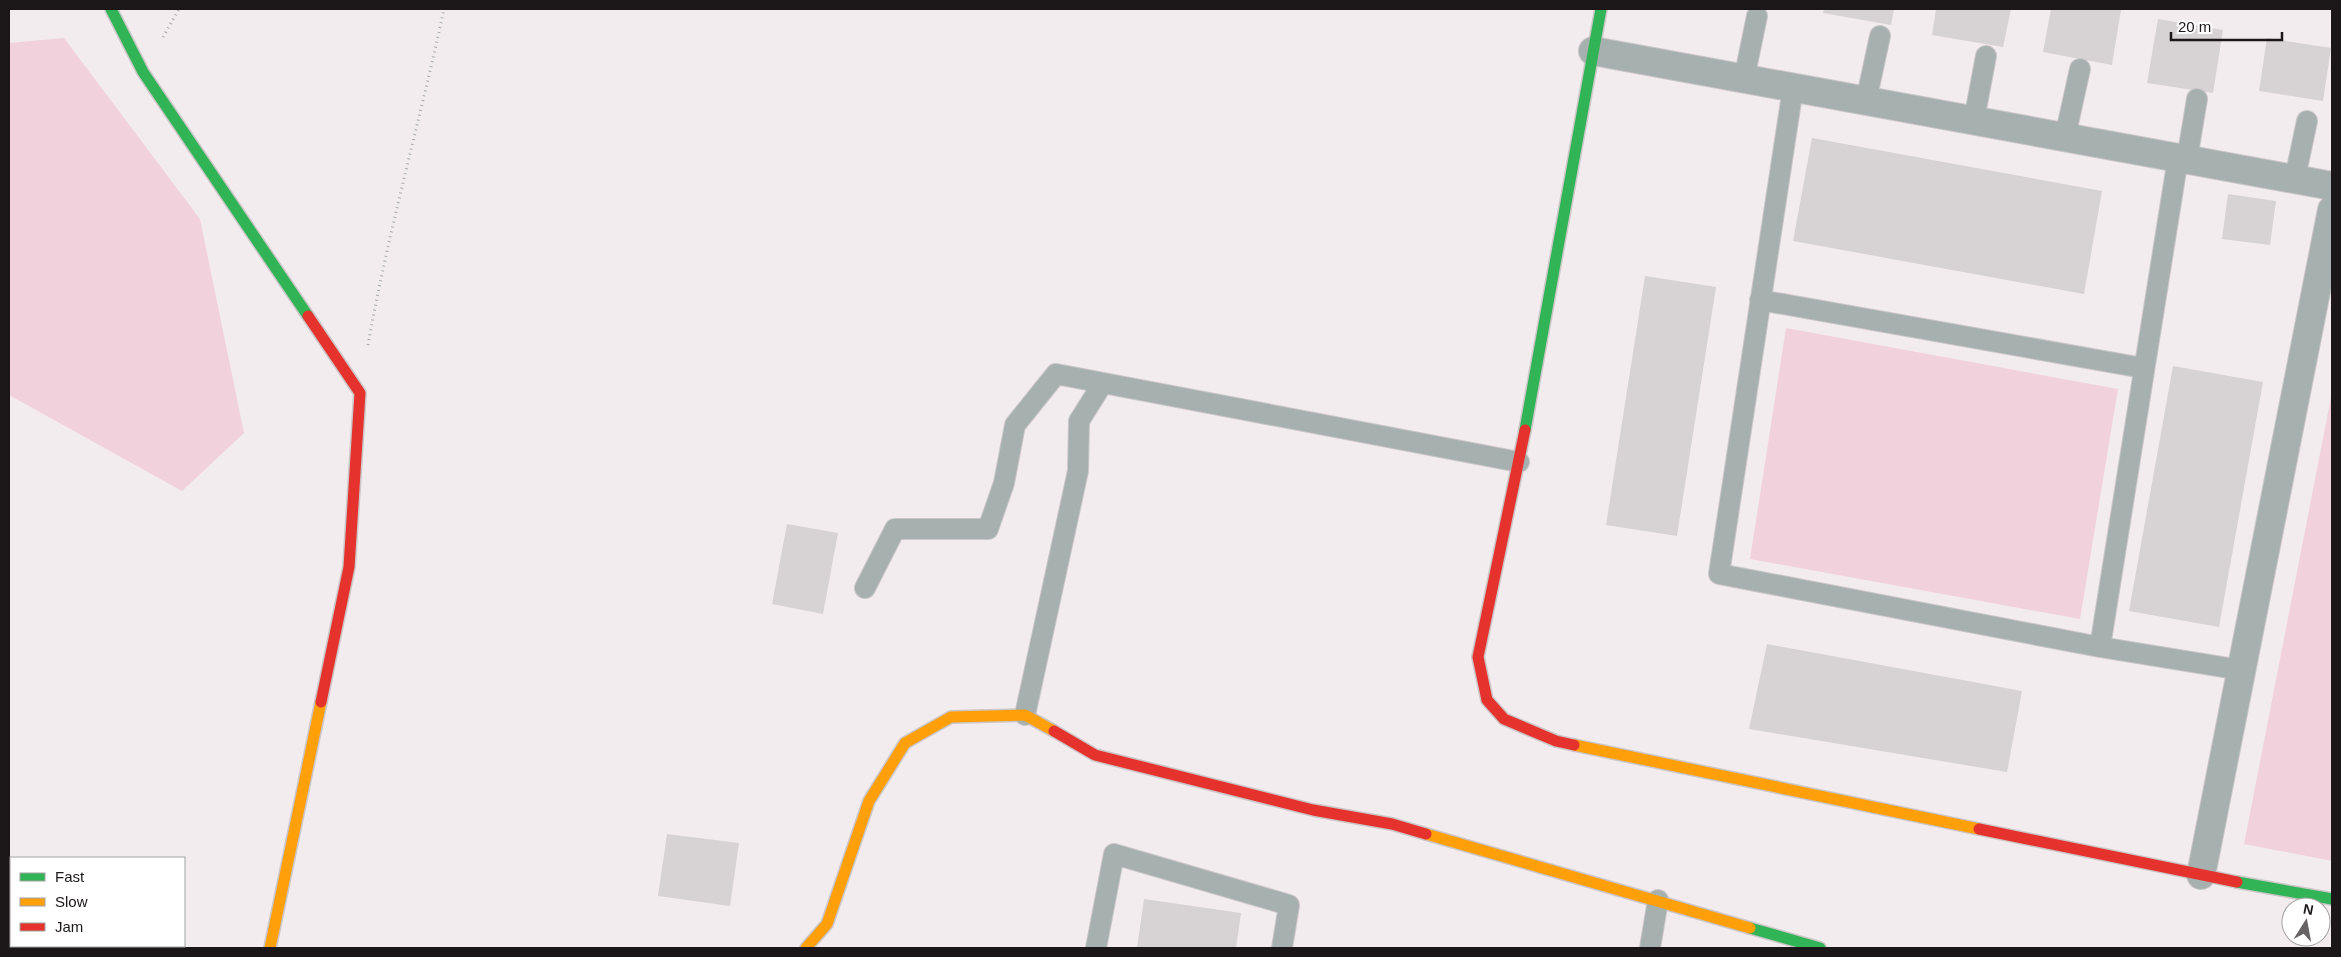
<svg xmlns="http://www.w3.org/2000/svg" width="2341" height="957" font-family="Arial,sans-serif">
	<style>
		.green { fill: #f1d2dc }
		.building { fill: #d7d2d3 }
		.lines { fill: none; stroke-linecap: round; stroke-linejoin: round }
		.lane-casing { stroke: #cbc6c8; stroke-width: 22 }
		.street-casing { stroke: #cbc6c8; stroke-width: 30 }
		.fast-casing { stroke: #cbc6c8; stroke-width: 14 }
		.slow-casing { stroke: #cbc6c8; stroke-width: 14 }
		.jam-casing { stroke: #cbc6c8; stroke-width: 14 }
		.path { stroke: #a6abab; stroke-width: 3; stroke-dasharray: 1 4; stroke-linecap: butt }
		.lane { stroke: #a6b0ae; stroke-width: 20 }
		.street { stroke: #a6b0ae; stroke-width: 28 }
		.fast { stroke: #30b455; stroke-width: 11 }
		.slow { stroke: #ff9f0a; stroke-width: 11 }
		.jam { stroke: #e5322d; stroke-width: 11 }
	</style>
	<rect width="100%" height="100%" fill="#f3ecee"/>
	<path class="green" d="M 64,38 L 200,219 L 244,433 L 182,491 L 9,395 L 9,43 Z
		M 1786,328 L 2118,389 L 2080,619 L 1750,559 Z
		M 2332,392 L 2332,861 L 2244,844 Z"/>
	<path class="building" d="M 1824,9 L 1894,9 L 1891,25 L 1823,13 Z
		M 1936,9 L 2011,9 L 2003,47 L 1932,35 Z
		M 2051,9 L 2121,10 L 2112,65 L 2043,52 Z
		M 2158,19 L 2223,30 L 2213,93 L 2147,83 Z
		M 2267,38 L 2331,48 L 2323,101 L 2259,91 Z
		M 1812,138 L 2102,191 L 2084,294 L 1793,241 Z
		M 2228,194 L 2276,201 L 2270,245 L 2222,239 Z
		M 1645,276 L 1716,287 L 1677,536 L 1606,525 Z
		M 2173,366 L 2263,382 L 2219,627 L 2129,611 Z
		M 787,524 L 838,533 L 823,614 L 772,604 Z
		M 1767,644 L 2022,691 L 2007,772 L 1749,729 Z
		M 667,834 L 739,843 L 730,906 L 658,896 Z
		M 1144,899 L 1241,913 L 1236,948 L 1137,948 Z"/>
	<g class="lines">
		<defs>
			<path id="lane" d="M 1744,79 L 1757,16
				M 1793,88 L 1719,574 L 2100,647 L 2178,158
				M 1866,101 L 1880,36
				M 1974,120 L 1986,56
				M 2065,137 L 2080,69
				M 2187,159 L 2197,99
				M 2295,178 L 2307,121
				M 1760,300 L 2143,368
				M 865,588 L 895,529 L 988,529 L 1004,483 L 1015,425 L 1056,374 L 1519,462
				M 2100,647 L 2241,670
				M 1025,715 L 1078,471 L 1079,421 L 1103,383
				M 1096,948 L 1114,854 L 1289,905 L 1282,948
				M 1650,948 L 1658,900"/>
			<path id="street" d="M 1593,51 L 2332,186
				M 2201,875 L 2332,210"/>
			<path id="fast" d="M 111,9 L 143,72 L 308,316
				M 1525,430 L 1601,9
				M 2237,882 L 2332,899
				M 1750,928 L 1820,948"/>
			<path id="slow" d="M 1574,745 L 1979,829
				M 1426,834 L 1750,928
				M 270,948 L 321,702
				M 806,948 L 827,924 L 869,801 L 905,743 L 951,717 L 1025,715 L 1054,731"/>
			<path id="jam" d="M 308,316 L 360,393 L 349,567 L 321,702
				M 1525,430 L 1478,657 L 1487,700 L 1504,719 L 1556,741 L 1574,745
				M 1054,731 L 1095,755 L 1313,810 L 1392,824 L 1426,834
				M 1979,829 L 2237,882"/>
		</defs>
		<use href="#lane" class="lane-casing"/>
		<use href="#street" class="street-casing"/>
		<use href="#fast" class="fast-casing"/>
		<use href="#slow" class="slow-casing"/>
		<use href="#jam" class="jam-casing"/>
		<path class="path" d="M 163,37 L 179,9
			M 368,345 C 388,232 420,121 444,9"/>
		<use href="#lane" class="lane"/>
		<use href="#street" class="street"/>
		<use href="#fast" class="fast"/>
		<use href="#slow" class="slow"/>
		<use href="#jam" class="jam"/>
	</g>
	<rect width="2341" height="957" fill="none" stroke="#1b1719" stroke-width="20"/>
	<rect x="10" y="857" width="175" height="90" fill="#ffffff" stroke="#a4a2a3"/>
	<rect x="20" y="873" width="25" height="8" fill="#30b455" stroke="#a4a2a3"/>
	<text x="55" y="882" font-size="15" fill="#1b1719">Fast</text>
	<rect x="20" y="898" width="25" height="8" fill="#ff9f0a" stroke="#a4a2a3"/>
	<text x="55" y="907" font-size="15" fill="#1b1719">Slow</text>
	<rect x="20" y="923" width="25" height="8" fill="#e5322d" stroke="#a4a2a3"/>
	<text x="55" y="932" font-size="15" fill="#1b1719">Jam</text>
	<g transform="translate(2306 922) rotate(11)"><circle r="24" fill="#ffffff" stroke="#a4a2a3"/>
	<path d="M0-4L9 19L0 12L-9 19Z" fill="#676264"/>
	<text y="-8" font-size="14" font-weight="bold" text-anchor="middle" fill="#1b1719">N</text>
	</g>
	<path d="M2171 32v8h111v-8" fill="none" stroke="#1b1719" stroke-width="2.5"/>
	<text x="2178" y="32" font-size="15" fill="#1b1719" stroke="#ffffff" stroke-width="4" paint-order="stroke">20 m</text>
</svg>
